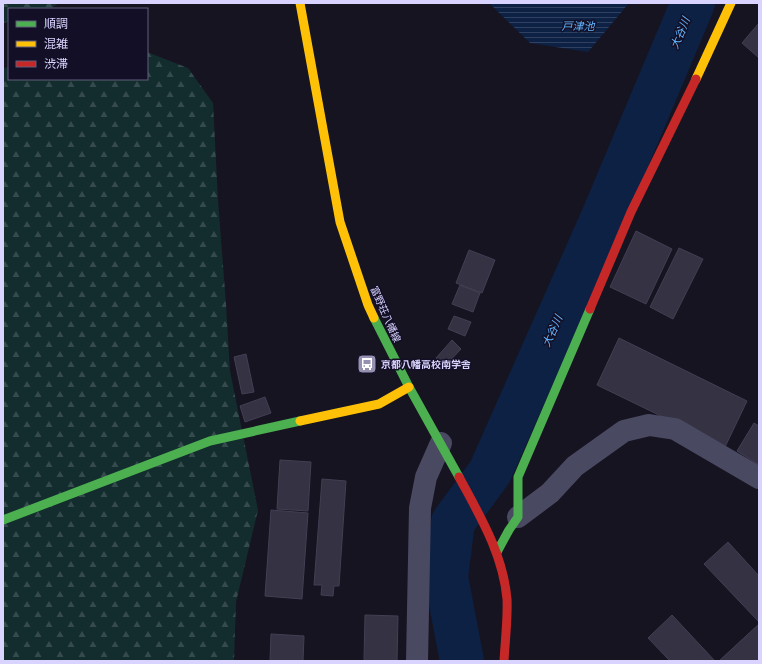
<svg xmlns="http://www.w3.org/2000/svg" width="762" height="664" font-family="'Varela Round','Noto Sans JP',sans-serif">
	<style>
		.forest { fill: url(#forest-firs) }
		.water { fill: url(#water-rules) }
		.lines { fill: none; stroke-linecap: round; stroke-linejoin: round }
		.river { stroke: #0d2144; stroke-width: 44 }
		.building { fill: #343243; stroke: #433f54 }
		.street { stroke: #4a4962; stroke-width: 22 }
		.fast { stroke: #4caf50; stroke-width: 9 }
		.slow { stroke: #ffc107; stroke-width: 9 }
		.jam { stroke: #c62828; stroke-width: 9 }
		.labels { text-anchor: middle; stroke-width: 3; stroke-linejoin: round; paint-order: stroke }
		.street-label { font-size: 10px; fill: #d9d4ff; stroke: #130f26 }
		.poi-label { font-size: 10px; font-weight: bold; fill: #d9d4ff; stroke: #130f26; text-anchor: start }
		.water-label { font-size: 11px; font-style: italic; fill: #62b6ff; stroke: #130f26 }
	</style>
	<defs>
		<pattern id="forest-firs" width="22" height="20" patternUnits="userSpaceOnUse"><rect width="22" height="20" fill="#132c2d"/><path d="M5 1l3.5 6h-7zM16 11l3.5 6h-7z" fill="#354a4c"/></pattern>
		<pattern id="water-rules" width="6" height="5" patternUnits="userSpaceOnUse"><rect width="6" height="5" fill="#0d2144"/><path d="M0 2.5h6" fill="none" stroke="#304060"/></pattern>
	</defs>
	<rect width="100%" height="100%" fill="#161421"/>
	<path class="forest" d="M 3,3 L 59,3 L 50,9 L 9,9 L 9,22 L 3,23 Z
		M 147,52 L 188,68 L 213,103 L 218,200 L 226,304 L 230,371 L 258,510 L 236,602 L 234,661 L 3,661 L 3,68 L 9,67 L 9,79 L 147,79 Z"/>
	<path class="water" d="M 489,3 L 629,3 L 588,52 L 530,43 Z"/>
	<g class="lines">
		<path class="river" d="M 462,661 L 446,577 L 453,522 L 490,472 L 603,217 L 693,3"/>
	</g>
	<path class="building" d="M 759,23 L 759,58 L 742,43 Z
		M 636,231 L 672,249 L 646,304 L 610,287 Z
		M 679,248 L 703,259 L 673,319 L 650,307 Z
		M 469,250 L 495,260 L 482,293 L 456,283 Z
		M 460,285 L 480,293 L 473,312 L 452,304 Z
		M 454,316 L 471,322 L 465,336 L 448,329 Z
		M 619,338 L 747,401 L 725,447 L 597,385 Z
		M 452,340 L 461,349 L 445,366 L 436,358 Z
		M 246,354 L 254,392 L 242,394 L 234,357 Z
		M 265,397 L 271,413 L 245,422 L 240,406 Z
		M 754,423 L 759,426 L 759,465 L 737,451 Z
		M 280,460 L 311,462 L 308,511 L 277,509 Z
		M 322,479 L 346,481 L 339,586 L 334,586 L 333,596 L 321,595 L 322,585 L 314,585 Z
		M 271,510 L 308,513 L 302,599 L 265,596 Z
		M 728,542 L 759,576 L 759,622 L 704,564 Z
		M 365,615 L 398,616 L 397,661 L 364,661 Z
		M 672,615 L 715,661 L 670,661 L 648,638 Z
		M 759,624 L 759,661 L 719,661 Z
		M 271,634 L 304,636 L 303,661 L 270,661 Z"/>
	<g class="lines">
		<path class="street" d="M 518,517 L 550,493 L 575,466 L 624,431 L 649,425 L 675,429 L 759,478
			M 417,661 L 420,508 L 426,477 L 441,443"/>
		<path class="fast" d="M 374,318 L 409,387 L 459,477
			M 3,520 L 210,441 L 300,421
			M 497,552 L 509,530 L 518,517 L 518,477 L 590,309"/>
		<path class="slow" d="M 300,3 L 340,222 L 368,305 L 374,318
			M 696,79 L 731,3
			M 300,421 L 379,404 L 409,387"/>
		<path class="jam" d="M 590,309 L 631,212 L 696,79
			M 459,477 C 480,516 503,554 507,599 C 508,618 505,642 504,661"/>
	</g>
	<defs>
		<symbol id="bus-square" viewBox="-11 -11 22 22"><rect x="-9" y="-9" width="18" height="18" rx="4" fill="#9591b1" stroke="#130f26"/><path d="M-5-6H5V4H4V6H2V4H-2V6H-4V4H-5ZM-3.5-4V0h7V-4ZM-3.5 1.2v1.5H-2V1.2ZM2 1.2v1.5H3.5V1.2Z" fill="#fff"/></symbol>
	</defs>
	<g fill-rule="evenodd">
		<use href="#bus-square" x="356" y="353" width="22" height="22"/>
	</g>
	<g class="labels">
		<g class="street-label">
			<text transform="translate(386 314) rotate(66)" y="4">富野荘八幡線</text>
		</g>
		<g class="poi-label">
			<text x="381" y="368">京都八幡高校南学舎</text>
		</g>
		<g class="water-label">
			<text x="578" y="30">戸津池</text>
			<text transform="translate(680 33) rotate(-67)" y="4">大谷川</text>
			<text transform="translate(552 331) rotate(-66)" y="4">大谷川</text>
		</g>
	</g>
	<rect width="762" height="664" fill="none" stroke="#d9d4ff" stroke-width="8"/>
	<rect x="8" y="8" width="140" height="72" fill="#130f26" stroke="#625e7d"/>
	<rect x="16" y="21" width="20" height="6" fill="#4caf50" stroke="#625e7d"/>
	<text x="44" y="28" font-size="12" fill="#d9d4ff">順調</text>
	<rect x="16" y="41" width="20" height="6" fill="#ffc107" stroke="#625e7d"/>
	<text x="44" y="48" font-size="12" fill="#d9d4ff">混雑</text>
	<rect x="16" y="61" width="20" height="6" fill="#c62828" stroke="#625e7d"/>
	<text x="44" y="68" font-size="12" fill="#d9d4ff">渋滞</text>
</svg>
